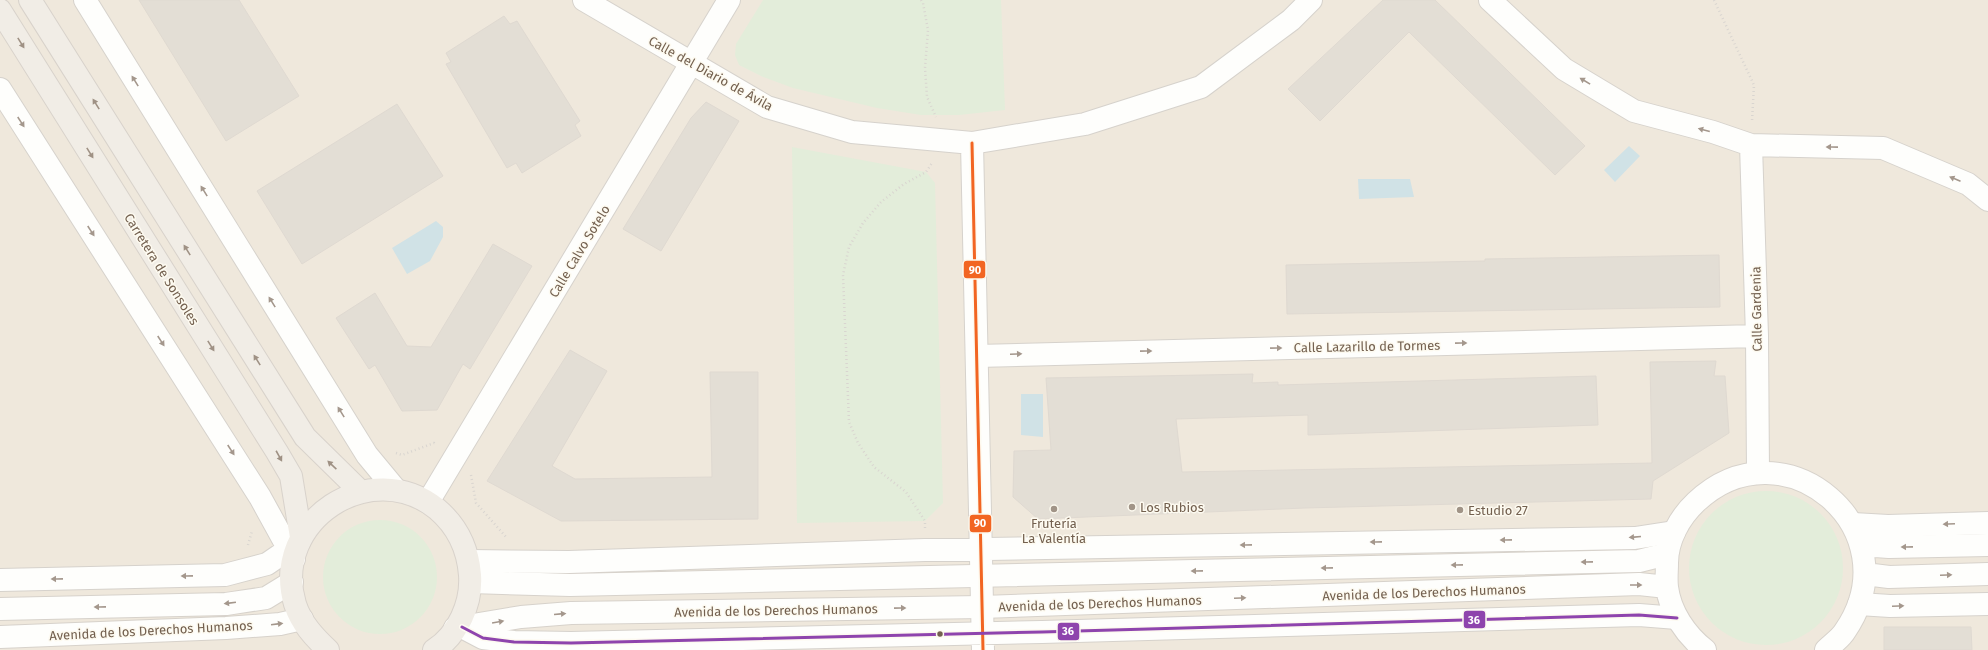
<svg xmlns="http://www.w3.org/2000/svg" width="1988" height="650" font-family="'Fira Sans',sans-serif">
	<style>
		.residential { fill: #efe8dc }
		.green { fill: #e3edda }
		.water { fill: #d0e2e6 }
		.building { fill: #e3ded5; stroke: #dfd9d1 }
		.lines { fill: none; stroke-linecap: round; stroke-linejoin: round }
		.minor-casing { stroke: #d6d2cc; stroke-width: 24 }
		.secondary-casing { stroke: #d7d2cb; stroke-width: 24 }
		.trunk-casing { stroke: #d8d2cb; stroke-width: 24 }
		.path { stroke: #d9d5d0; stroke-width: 2.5; stroke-dasharray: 1 3; stroke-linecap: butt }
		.minor { stroke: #fefefc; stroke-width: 22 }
		.secondary { stroke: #fefefc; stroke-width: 22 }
		.trunk { stroke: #f1ede6; stroke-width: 22 }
		.bus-1-casing { stroke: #fdfaf0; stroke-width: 6 }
		.bus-2-casing { stroke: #fdfaf0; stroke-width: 6 }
		.bus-1 { stroke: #f26522; stroke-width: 3 }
		.bus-2 { stroke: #8e44ad; stroke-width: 3 }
		.oneway { fill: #9f9184 }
		.oneway2 { fill: #a4978c }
		.poi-dot { fill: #a19487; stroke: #fdfaf0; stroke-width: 1.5 }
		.bus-dot { fill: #73604f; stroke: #fdfaf0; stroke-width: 1.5 }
		.labels { text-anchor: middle; stroke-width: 3; stroke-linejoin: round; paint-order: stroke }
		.street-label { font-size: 13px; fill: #73604f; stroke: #fdfaf0 }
		.poi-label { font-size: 13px; fill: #73604f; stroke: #fdfaf0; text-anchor: start }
		.line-badge { stroke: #fdfaf0; stroke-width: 1.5 }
		.badge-label { font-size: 11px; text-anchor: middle; font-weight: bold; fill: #fff }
	</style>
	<rect width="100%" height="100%" fill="#f7f5ee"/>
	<path class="residential" d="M 0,0 L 1988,0 L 1988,650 L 0,650 Z"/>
	<path class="green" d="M 763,0 L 1001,0 L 1005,110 L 959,115 L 921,115 L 877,108 L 793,88 L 761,76 L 739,65 L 735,55 L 736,44 Z
		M 792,147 L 926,172 L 935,183 L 943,503 L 925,521 L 797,523 Z
		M1689 568a77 77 0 1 1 154 0a77 77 0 1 1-154 0Z
		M323 577a57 57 0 1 1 114 0a57 57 0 1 1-114 0Z"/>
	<path class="water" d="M 1629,146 L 1640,156 L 1615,182 L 1604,170 Z
		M 1358,179 L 1410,179 L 1414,197 L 1359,199 Z
		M 436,221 L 443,227 L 443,237 L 430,261 L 407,274 L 392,248 Z
		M 1021,394 L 1043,394 L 1043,437 L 1021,435 Z"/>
	<path class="building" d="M 139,0 L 239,0 L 299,96 L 226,141 Z
		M 1383,0 L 1435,0 L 1585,146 L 1555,175 L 1409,32 L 1320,121 L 1288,89 Z
		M 504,16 L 510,24 L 517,21 L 580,121 L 575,125 L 581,136 L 522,173 L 516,163 L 507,168 L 446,64 L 451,62 L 446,53 Z
		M 706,102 L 739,121 L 661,251 L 623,229 L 691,118 Z
		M 397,104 L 443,176 L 302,264 L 257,191 Z
		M 493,244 L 532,266 L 470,369 L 463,364 L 437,410 L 402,411 L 375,365 L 369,369 L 336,318 L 375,293 L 407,346 L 431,347 Z
		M 1719,255 L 1720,307 L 1287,314 L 1286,265 L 1485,261 L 1485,259 Z
		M 570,350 L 607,371 L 552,466 L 575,479 L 712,477 L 710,372 L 758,372 L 758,519 L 561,521 L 487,481 Z
		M 1716,361 L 1714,376 L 1725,376 L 1729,433 L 1653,481 L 1651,499 L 1305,508 L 1038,519 L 1013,497 L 1014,451 L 1051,450 L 1046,378 L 1253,374 L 1252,383 L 1278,382 L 1278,385 L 1596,376 L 1598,425 L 1308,435 L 1308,415 L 1176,419 L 1182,472 L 1652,463 L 1650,362 Z
		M 1884,627 L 1971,627 L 1972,650 L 1884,650 Z"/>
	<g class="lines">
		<defs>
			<path id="minor" d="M 85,0 L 367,455 L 396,490
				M 584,0 L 767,107 L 852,132 L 972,143 L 1085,124 L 1201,87 L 1291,20 L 1311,0
				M 1490,0 L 1564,69 L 1634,111 L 1713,132 L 1751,145 L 1883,148 L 1968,184 L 1988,200
				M 0,89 L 260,497 L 294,559
				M 972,143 L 983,650
				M 1751,145 L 1757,336 L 1758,473
				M 977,356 L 1757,336
				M 428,502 L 729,0
				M 1853,524 L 1888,526 L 1988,523
				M 469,561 L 569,562 L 925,550 L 1635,538 L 1674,532
				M 0,580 L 225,575 L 267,564 L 299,542
				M 1859,604 L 1890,606 L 1988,604
				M 462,627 L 483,638 L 514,642 L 571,643 L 1042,632 L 1639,615 L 1677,618"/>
			<path id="secondary" d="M 1861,545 L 1889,547 L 1988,545
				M 1865,574 L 1889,577 L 1988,574
				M 471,582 L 570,585 L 1639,561 L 1667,554
				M 0,609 L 226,604 L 266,598 L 292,582
				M 455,628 L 521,617 L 571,613 L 982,607 L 1639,584 L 1667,587
				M 0,637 L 226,628 L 280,624 L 302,619
				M 1705,650 C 1686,635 1670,612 1667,587 C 1666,579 1667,571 1667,563 C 1667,540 1680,517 1696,502 C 1784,419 1914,530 1845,631 C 1841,638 1832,644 1826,650"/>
			<path id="trunk" d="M 30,0 L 305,437 L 360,491
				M 0,10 L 277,452 L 291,476 L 301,537
				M 328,650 C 314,637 301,623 295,604 C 270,521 371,455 437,509 C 457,526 468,549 470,575 C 472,603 458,635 434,650"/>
		</defs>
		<use href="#minor" class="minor-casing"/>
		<use href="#secondary" class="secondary-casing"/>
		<use href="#trunk" class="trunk-casing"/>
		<path class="path" d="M 921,0 L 923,3 L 928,30 L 925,68 L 927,97 L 936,117
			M 1714,0 L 1754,85 L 1752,121
			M 396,453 L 402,455 L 434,443 L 436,445
			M 471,475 L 476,503 L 507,538
			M 925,528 L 925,521 L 906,492 L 874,467 L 858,443 L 849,422 L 843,275 L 849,247 L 863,223 L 881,202 L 904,184 L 926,172 L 932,163
			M 248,545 L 252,531"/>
		<use href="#minor" class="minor"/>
		<use href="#secondary" class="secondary"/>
		<use href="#trunk" class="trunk"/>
		<defs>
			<path id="bus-1" d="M 972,143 L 983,650"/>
			<path id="bus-2" d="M 462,627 L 483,638 L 514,642 L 571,643 L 1042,632 L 1639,615 L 1677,618"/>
		</defs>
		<use href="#bus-1" class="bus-1-casing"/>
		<use href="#bus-2" class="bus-2-casing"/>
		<use href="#bus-1" class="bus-1"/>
		<use href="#bus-2" class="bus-2"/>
	</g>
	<defs><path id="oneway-solid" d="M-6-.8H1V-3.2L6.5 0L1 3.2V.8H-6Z"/></defs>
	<g class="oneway">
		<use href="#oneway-solid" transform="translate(21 43) rotate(58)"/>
		<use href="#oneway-solid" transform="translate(96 104) rotate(-122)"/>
		<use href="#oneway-solid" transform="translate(90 153) rotate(58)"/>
		<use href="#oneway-solid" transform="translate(187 250) rotate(-122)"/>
		<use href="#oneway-solid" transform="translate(211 346) rotate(58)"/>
		<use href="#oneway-solid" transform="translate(257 360) rotate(-122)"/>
		<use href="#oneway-solid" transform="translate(279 456) rotate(61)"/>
		<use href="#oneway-solid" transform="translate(332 465) rotate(-137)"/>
	</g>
	<g class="oneway2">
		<use href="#oneway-solid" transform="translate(135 81) rotate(-122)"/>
		<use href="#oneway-solid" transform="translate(1585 81) rotate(-149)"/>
		<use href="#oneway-solid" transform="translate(21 122) rotate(57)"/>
		<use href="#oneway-solid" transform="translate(1704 130) rotate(-165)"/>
		<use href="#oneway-solid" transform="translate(1832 147) rotate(-179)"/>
		<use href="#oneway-solid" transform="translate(1955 179) rotate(-157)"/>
		<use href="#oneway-solid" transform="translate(204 191) rotate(-122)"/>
		<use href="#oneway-solid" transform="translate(91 231) rotate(57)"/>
		<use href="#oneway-solid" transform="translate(272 302) rotate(-122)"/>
		<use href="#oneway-solid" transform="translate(161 341) rotate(57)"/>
		<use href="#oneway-solid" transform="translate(1461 343) rotate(-1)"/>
		<use href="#oneway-solid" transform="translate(1276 348) rotate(-1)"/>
		<use href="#oneway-solid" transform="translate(1146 351) rotate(-1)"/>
		<use href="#oneway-solid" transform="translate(1016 354) rotate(-2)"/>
		<use href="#oneway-solid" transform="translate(341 412) rotate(-122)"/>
		<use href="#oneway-solid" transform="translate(231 450) rotate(57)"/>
		<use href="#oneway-solid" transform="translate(1949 524) rotate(178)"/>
		<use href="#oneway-solid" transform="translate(1635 537) rotate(175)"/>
		<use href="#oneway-solid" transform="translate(1506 540) rotate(179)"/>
		<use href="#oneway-solid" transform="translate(1376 542) rotate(179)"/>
		<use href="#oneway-solid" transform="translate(1246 545) rotate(179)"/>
		<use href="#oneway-solid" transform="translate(1907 547) rotate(179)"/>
		<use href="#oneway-solid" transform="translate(1587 562) rotate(179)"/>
		<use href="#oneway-solid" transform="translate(1457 565) rotate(179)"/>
		<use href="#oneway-solid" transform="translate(1327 568) rotate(179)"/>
		<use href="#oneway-solid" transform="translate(1197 571) rotate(179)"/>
		<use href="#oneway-solid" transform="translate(1946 575) rotate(-2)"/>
		<use href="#oneway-solid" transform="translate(187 576) rotate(179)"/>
		<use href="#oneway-solid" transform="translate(57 579) rotate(179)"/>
		<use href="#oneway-solid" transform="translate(1636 585)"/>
		<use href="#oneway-solid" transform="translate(1240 598) rotate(-2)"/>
		<use href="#oneway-solid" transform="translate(230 603) rotate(173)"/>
		<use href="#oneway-solid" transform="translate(1898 606) rotate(-2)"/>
		<use href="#oneway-solid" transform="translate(100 607) rotate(179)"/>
		<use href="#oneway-solid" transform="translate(900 608) rotate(-1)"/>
		<use href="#oneway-solid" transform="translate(560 614) rotate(-5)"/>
		<use href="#oneway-solid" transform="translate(498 622) rotate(-10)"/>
		<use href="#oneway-solid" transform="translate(277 624) rotate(-7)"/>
	</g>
	<g class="poi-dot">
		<circle cx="1132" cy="507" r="4"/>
		<circle cx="1054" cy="509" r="4"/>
		<circle cx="1460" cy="510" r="4"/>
	</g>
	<circle class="bus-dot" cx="940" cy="634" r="3.5"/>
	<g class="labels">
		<g class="street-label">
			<text transform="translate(711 73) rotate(29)" y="5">Calle del Diario de Ávila</text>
			<text transform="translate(579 251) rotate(-59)" y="5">Calle Calvo Sotelo</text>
			<text transform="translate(162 269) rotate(58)" y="5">Carretera de Sonsoles</text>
			<text transform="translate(1756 309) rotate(-91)" y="5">Calle Gardenia</text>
			<text transform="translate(1367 346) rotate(-1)" y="5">Calle Lazarillo de Tormes</text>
			<text transform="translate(1424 592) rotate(-2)" y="5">Avenida de los Derechos Humanos</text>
			<text transform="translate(1100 603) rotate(-2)" y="5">Avenida de los Derechos Humanos</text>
			<text transform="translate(776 610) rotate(-1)" y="5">Avenida de los Derechos Humanos</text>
			<text transform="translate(151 630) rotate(-3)" y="5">Avenida de los Derechos Humanos</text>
		</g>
		<g class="poi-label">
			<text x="1140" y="512">Los Rubios</text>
			<text x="1468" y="515">Estudio 27</text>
			<text x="1054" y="528" text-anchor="middle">Frutería<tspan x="1054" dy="15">La Valentía</tspan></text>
		</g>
	</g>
	<g class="line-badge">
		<rect x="963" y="260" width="23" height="19" rx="4" fill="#f26522"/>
		<rect x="969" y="514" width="23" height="19" rx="4" fill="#f26522"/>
		<rect x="1463" y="610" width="23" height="19" rx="4" fill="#8e44ad"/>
		<rect x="1057" y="622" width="23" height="19" rx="4" fill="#8e44ad"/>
	</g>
	<g class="badge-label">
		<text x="975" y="274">90</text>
		<text x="980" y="527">90</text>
		<text x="1474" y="624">36</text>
		<text x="1068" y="635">36</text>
	</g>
</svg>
